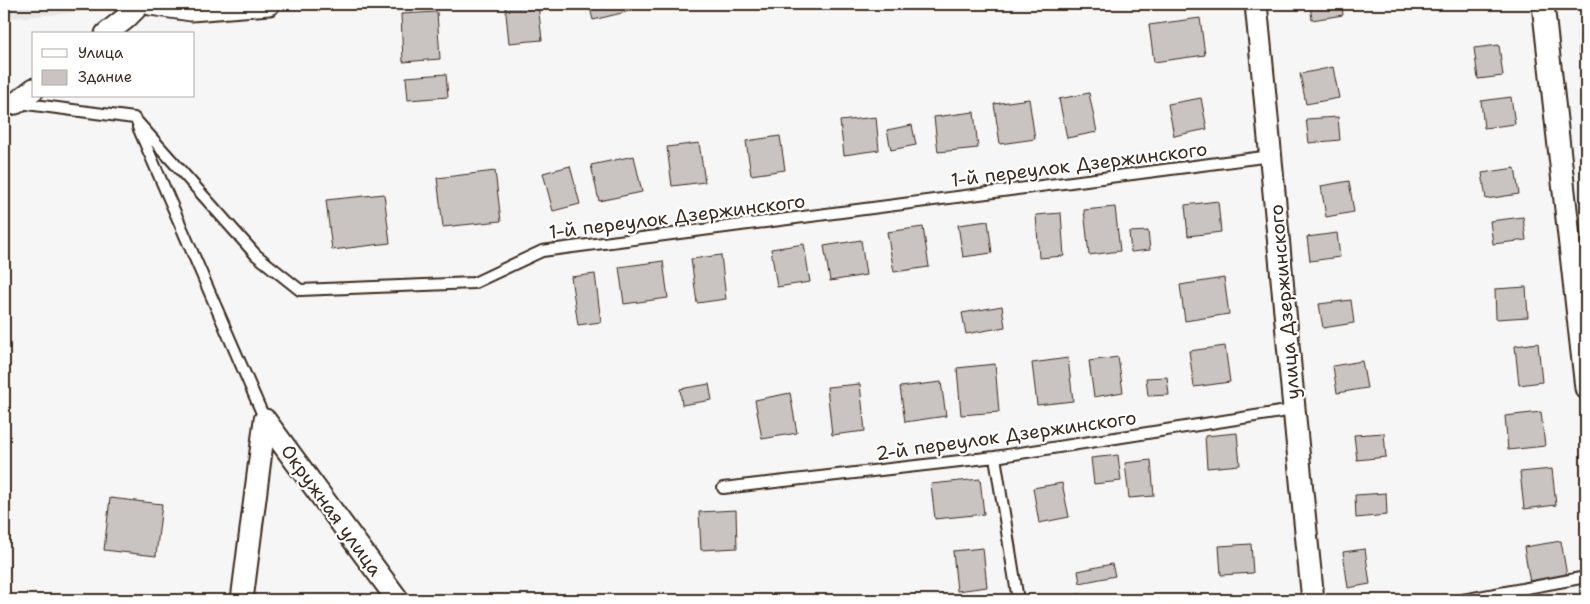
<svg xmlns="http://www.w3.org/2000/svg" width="1590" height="604" font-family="'Shantell Sans',sans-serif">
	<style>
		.built { fill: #e9e7e6 }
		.building { fill: #c9c3c1; stroke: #3b2a1e }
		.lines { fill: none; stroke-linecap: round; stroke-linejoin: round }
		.service-casing { stroke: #3b2a1e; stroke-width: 14 }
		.minor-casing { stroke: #3b2a1e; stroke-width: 25 }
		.service { stroke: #fff; stroke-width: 10 }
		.minor { stroke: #fff; stroke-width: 21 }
		.labels { text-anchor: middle; stroke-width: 4.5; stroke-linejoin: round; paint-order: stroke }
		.street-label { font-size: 19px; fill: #3b2a1e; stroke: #fff }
	</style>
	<rect width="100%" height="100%" fill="#f7f6f6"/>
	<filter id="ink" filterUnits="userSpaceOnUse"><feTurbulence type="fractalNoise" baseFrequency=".02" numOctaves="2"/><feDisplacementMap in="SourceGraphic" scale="10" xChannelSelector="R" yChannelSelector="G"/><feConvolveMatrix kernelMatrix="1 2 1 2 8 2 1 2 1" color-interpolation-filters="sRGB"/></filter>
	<g filter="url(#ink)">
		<path class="built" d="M 4,4 L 97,4 L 93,11 L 4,19 Z"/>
		<path class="building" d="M 505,4 L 538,4 L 542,40 L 509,43 Z
			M 589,4 L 632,4 L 634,10 L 593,20 Z
			M 1310,4 L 1342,4 L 1343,15 L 1312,20 Z
			M 437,12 L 440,59 L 403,62 L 401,14 Z
			M 1200,18 L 1205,55 L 1154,62 L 1149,25 Z
			M 1578,31 L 1586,31 L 1586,54 L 1579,55 Z
			M 1499,45 L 1503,76 L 1478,79 L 1474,48 Z
			M 1333,67 L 1339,98 L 1306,104 L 1300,74 Z
			M 446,74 L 448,97 L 408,100 L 406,77 Z
			M 1582,79 L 1586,79 L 1586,109 L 1584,109 Z
			M 1089,93 L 1097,132 L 1067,138 L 1059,99 Z
			M 1511,97 L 1515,124 L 1484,128 L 1481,101 Z
			M 1201,98 L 1207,129 L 1174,136 L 1168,104 Z
			M 1029,99 L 1035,139 L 1000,144 L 994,104 Z
			M 974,112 L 978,148 L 938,152 L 934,117 Z
			M 876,117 L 879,150 L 844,155 L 840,121 Z
			M 1338,117 L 1340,140 L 1309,143 L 1306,119 Z
			M 912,125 L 916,145 L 891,150 L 887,130 Z
			M 780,136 L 785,170 L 751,175 L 746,141 Z
			M 699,143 L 705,182 L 672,186 L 667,147 Z
			M 634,156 L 642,192 L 599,201 L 591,165 Z
			M 570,166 L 580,204 L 553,211 L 543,173 Z
			M 1515,168 L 1519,194 L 1486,199 L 1482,173 Z
			M 495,171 L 501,221 L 443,227 L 437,178 Z
			M 1349,181 L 1354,212 L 1326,217 L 1321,186 Z
			M 384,194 L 390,243 L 332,250 L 326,200 Z
			M 1218,201 L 1221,232 L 1188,236 L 1185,205 Z
			M 1115,207 L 1120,251 L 1089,255 L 1084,210 Z
			M 1061,213 L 1064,256 L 1039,258 L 1036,215 Z
			M 1523,217 L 1526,240 L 1493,244 L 1490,221 Z
			M 988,221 L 992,253 L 963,257 L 958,225 Z
			M 923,227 L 929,267 L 894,272 L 887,232 Z
			M 1148,231 L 1150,250 L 1131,252 L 1129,232 Z
			M 1337,233 L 1340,257 L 1310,261 L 1307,237 Z
			M 861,240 L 866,275 L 830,281 L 824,246 Z
			M 804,244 L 810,282 L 777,287 L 771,249 Z
			M 721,255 L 726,299 L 697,303 L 691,259 Z
			M 663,261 L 668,298 L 624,304 L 619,267 Z
			M 595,274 L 601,322 L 578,325 L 571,277 Z
			M 1224,278 L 1229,314 L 1185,321 L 1180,285 Z
			M 1526,287 L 1528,317 L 1496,319 L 1495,289 Z
			M 1351,300 L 1354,323 L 1323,328 L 1319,304 Z
			M 1002,306 L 1005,327 L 966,334 L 962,313 Z
			M 1538,343 L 1542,382 L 1519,385 L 1515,346 Z
			M 1225,346 L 1230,382 L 1194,387 L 1189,351 Z
			M 1118,357 L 1123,392 L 1094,397 L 1089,361 Z
			M 1068,358 L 1073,401 L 1037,405 L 1032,363 Z
			M 1362,361 L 1367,388 L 1337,393 L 1333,366 Z
			M 995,364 L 999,412 L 961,415 L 957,368 Z
			M 1167,377 L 1169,395 L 1148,396 L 1146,378 Z
			M 941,382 L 946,416 L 905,422 L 900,387 Z
			M 709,384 L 712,400 L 682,405 L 680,389 Z
			M 860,384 L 865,431 L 832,435 L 827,387 Z
			M 790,393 L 797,433 L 762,439 L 755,400 Z
			M 1541,412 L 1545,446 L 1508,450 L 1505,416 Z
			M 1237,433 L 1240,465 L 1207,468 L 1205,436 Z
			M 1384,433 L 1386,457 L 1357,460 L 1354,435 Z
			M 1118,455 L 1121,481 L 1094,484 L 1091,458 Z
			M 1151,460 L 1154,496 L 1129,498 L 1125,463 Z
			M 1552,469 L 1556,505 L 1524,509 L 1520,472 Z
			M 980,479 L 984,514 L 935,519 L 931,484 Z
			M 1062,483 L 1069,517 L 1039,523 L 1033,488 Z
			M 1386,493 L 1387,515 L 1356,518 L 1355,495 Z
			M 110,498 L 162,504 L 156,556 L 104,550 Z
			M 736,510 L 737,548 L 701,550 L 699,512 Z
			M 1561,541 L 1567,576 L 1530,583 L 1524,547 Z
			M 1251,544 L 1253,573 L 1221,575 L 1219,546 Z
			M 983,548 L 987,587 L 957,591 L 953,551 Z
			M 1365,549 L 1370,584 L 1348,588 L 1343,552 Z
			M 1112,564 L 1115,576 L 1080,583 L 1078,571 Z
			M 1080,594 L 1081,600 L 1048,600 Z"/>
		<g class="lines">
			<defs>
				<path id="service" d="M 19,103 L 134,118 L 256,255 L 300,290 L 474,283 L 542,251 L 1271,156
					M 138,127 L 265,420
					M 995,457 L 1018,600
					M 723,488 L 995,457 L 1293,410
					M 1463,600 L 1586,577"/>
				<path id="minor" d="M 150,4 L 191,10 L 269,4
					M 1256,4 C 1276,203 1292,402 1313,600
					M 1543,4 L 1586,388
					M 106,34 L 126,18 L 140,4
					M 4,105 L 16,103 L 34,89
					M 265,420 L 398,600
					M 242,600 L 265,420"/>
			</defs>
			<use href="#service" class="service-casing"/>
			<use href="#minor" class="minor-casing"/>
			<use href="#service" class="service"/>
			<use href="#minor" class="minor"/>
		</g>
	</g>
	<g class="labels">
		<g class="street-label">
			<text transform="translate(1079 164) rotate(-7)" y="7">1-й переулок Дзержинского</text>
			<text transform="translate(677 216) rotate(-7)" y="7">1-й переулок Дзержинского</text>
			<text transform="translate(1284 302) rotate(-95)" y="7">улица Дзержинского</text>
			<text transform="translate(1006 435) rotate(-8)" y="7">2-й переулок Дзержинского</text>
			<text transform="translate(332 510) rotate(54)" y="7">Окружная улица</text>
		</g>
	</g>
	<rect width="1590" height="604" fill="none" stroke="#fff" stroke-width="20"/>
	<rect x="10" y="10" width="1570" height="584" fill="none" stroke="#3b2a1e" stroke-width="2" filter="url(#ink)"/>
	<rect x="32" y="32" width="162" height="65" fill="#ffffff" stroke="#b1aaa5"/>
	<rect x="42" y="49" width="25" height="8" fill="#ffffff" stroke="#b1aaa5"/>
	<text x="78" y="58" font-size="15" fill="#3b2a1e">Улица</text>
	<rect x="42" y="70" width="25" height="15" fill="#c9c3c1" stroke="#b1aaa5"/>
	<text x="78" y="82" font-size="15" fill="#3b2a1e">Здание</text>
</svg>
